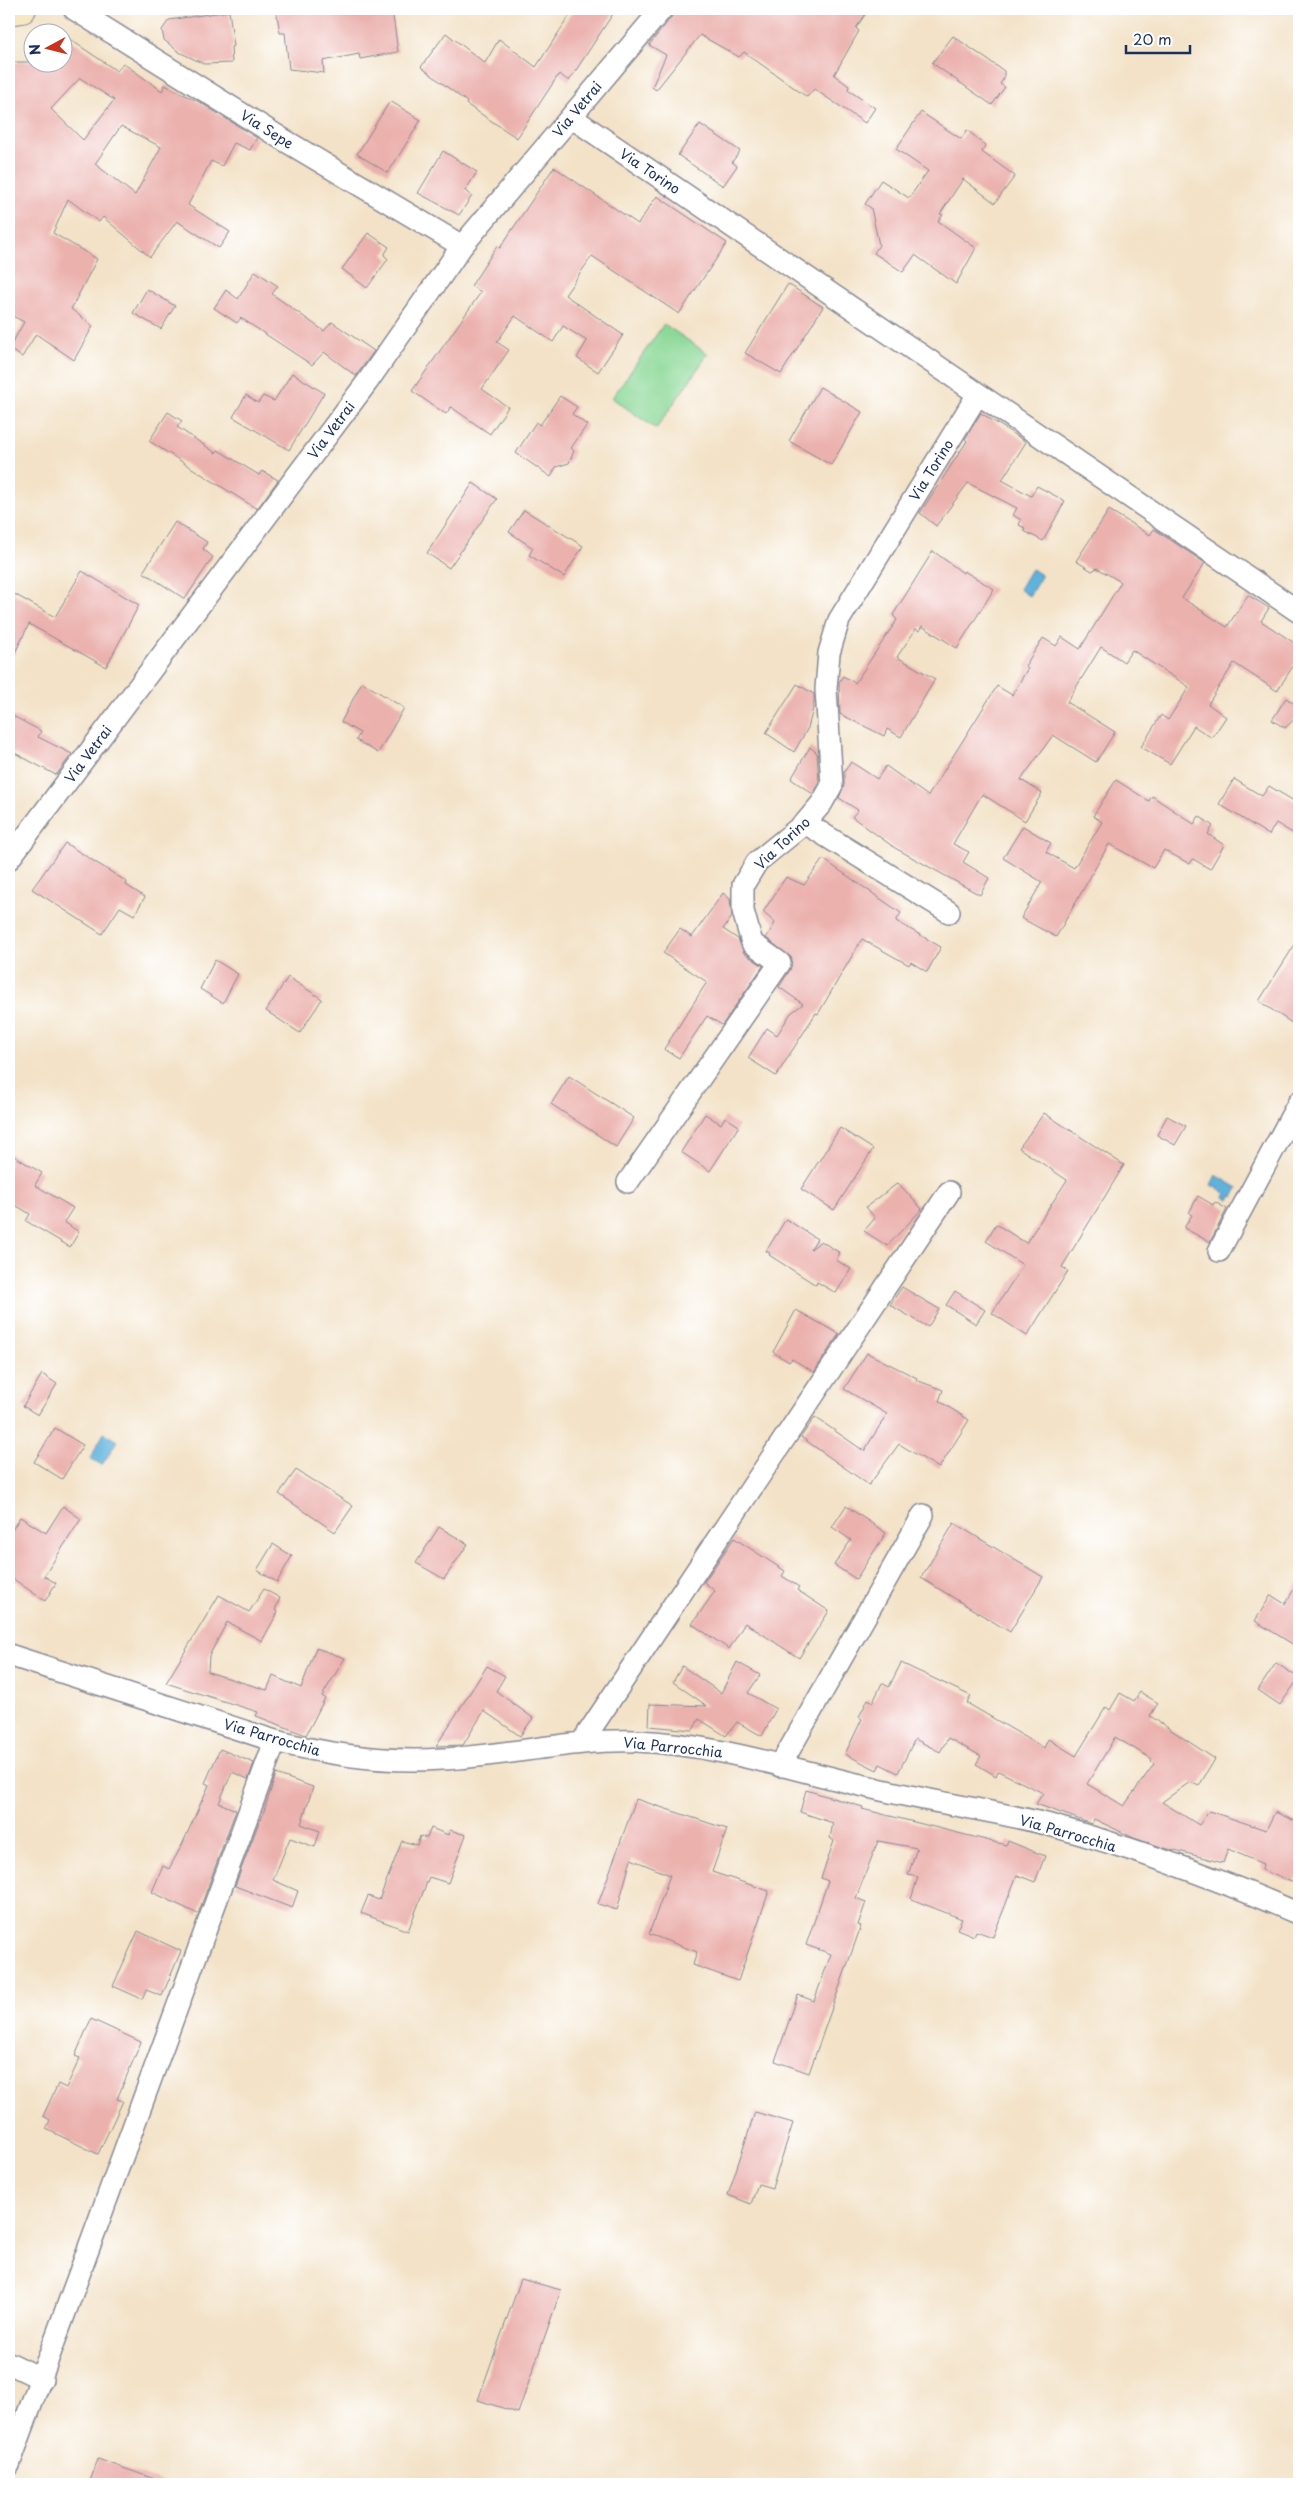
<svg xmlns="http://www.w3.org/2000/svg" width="1308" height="2493" viewBox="0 0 1308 2493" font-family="'Playpen Sans',sans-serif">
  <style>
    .green { fill: #8bd897; stroke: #53847a }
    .water { fill: #5fb2db; stroke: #3d709c }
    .building { fill: #ebb1ad; fill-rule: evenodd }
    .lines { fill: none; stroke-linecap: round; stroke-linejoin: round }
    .minor-casing { stroke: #878892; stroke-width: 24 }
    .secondary-casing { stroke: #878892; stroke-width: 30 }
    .minor { stroke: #fff; stroke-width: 21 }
    .secondary { stroke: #f7e8c3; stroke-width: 28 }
    .labels { text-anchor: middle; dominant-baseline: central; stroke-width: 4.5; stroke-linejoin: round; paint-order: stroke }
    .street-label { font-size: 14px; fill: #1b2f5e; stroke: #fff }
  </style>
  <rect width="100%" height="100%" fill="#fff"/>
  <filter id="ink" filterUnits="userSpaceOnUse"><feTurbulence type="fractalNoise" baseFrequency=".02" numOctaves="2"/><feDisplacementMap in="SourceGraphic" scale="10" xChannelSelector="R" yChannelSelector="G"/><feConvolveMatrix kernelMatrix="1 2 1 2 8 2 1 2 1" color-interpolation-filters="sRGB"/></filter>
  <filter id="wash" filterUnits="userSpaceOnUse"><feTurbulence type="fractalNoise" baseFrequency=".0096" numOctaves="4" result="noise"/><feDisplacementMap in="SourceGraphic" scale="20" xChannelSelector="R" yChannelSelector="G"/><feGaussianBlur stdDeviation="1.12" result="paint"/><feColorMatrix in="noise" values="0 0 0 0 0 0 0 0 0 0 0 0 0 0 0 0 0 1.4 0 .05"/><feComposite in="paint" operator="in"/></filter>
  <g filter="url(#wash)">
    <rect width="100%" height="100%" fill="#f3e2c7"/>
    <path class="green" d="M664 324 708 354 656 429 612 398Z"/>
    <path class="water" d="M1031 569 1042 575 1029 596 1019 589Z
      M1216 1175 1238 1188 1233 1197 1231 1196 1229 1200 1224 1197 1226 1193 1211 1185Z
      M104 1433 117 1441 102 1465 90 1458Z"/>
    <g id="blocks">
      <path class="building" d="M276 9H392L398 52 360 59 359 54 323 61 324 73 289 69 285 33H280Z
        M574 9H616L569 81 559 74 517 138 466 104 467 102 421 67 446 33 485 63 499 39 536 67Z
        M678 9H869L856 28 859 31 834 75 849 86 848 90 875 108 865 123 814 89 807 97 744 52 739 57 700 35 656 90 652 87 666 55 649 45Z
        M229 11 234 46 231 47 232 63 204 64 179 52 164 40 162 30 169 20Z
        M62 34 117 71 123 63 162 91 165 85 201 103 257 138 250 150 234 143 222 166 211 161 188 205 230 232 219 248 177 221 150 257 103 217 99 222 68 199 53 233 97 259 71 309 93 326 74 360 36 334 22 357 9 349 24 322 9 314V253L15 239 9 236V62H62ZM80 78 114 100 83 140 51 109ZM121 126 161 147 135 195 95 164Z
        M953 36 1004 71V78L1000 84 1005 87 992 105 932 63Z
        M390 101 421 120 388 173 357 154Z
        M921 112 961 139 967 130 985 145 982 152 1015 176 995 203 963 179 940 214 943 215 938 221 976 248 956 284 915 255 903 272 874 253 879 245 871 208 865 204 881 180 909 198 928 171 896 149Z
        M700 124 740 151 732 162 737 166 723 186 678 155Z
        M443 151 477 172 465 191 472 196 459 215 418 193Z
        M554 167 638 224 657 196 727 243 679 314 592 256 565 295 623 335 598 372 577 358 587 341 563 326 553 342 515 316 497 342 509 350 482 389 508 407 490 434 451 407 446 414 412 391 481 292 471 286 497 246 500 248Z
        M368 233 389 247 384 255 388 259 367 288 342 269Z
        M255 271 278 286 272 294 324 331 332 322 374 351 356 376 324 352 312 365 241 318 237 323 214 308 226 290 238 299Z
        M788 284 823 307 781 374 745 353Z
        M147 289 175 306 161 329 133 313Z
        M292 373 324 393 289 450 233 417 246 395 258 403 263 396 274 401Z
        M820 387 862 412 831 465 789 441Z
        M560 396 577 407 572 414 587 425 571 448 574 451 569 463 556 467 551 477 516 453 536 422 540 425Z
        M168 412 182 421 177 427 216 453 218 450 259 475 262 471 278 480 257 509 149 441Z
        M981 413 1026 442 1002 480 1031 496 1037 486 1065 501 1043 541 1024 531 1025 528 1019 525 1021 520 1013 515 1017 508 968 483 936 526 920 513 967 441 965 439Z
        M473 483 497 499 449 568 427 553Z
        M524 510 583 546 564 577 529 555 533 548 509 532Z
        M1109 510 1150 535 1154 529 1205 563 1182 598 1227 627 1248 595 1269 608 1261 621 1299 646V657L1277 691 1234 663 1208 704 1226 717 1212 738 1194 726 1170 764 1141 747 1161 715 1168 720 1189 687 1132 650 1124 662 1101 647 1067 702 1115 732 1096 762 1053 735 1021 780 1042 793 1025 821 982 794 953 844 969 852 963 862 989 878 980 895 895 848 852 817 858 810 839 798 844 785V772L851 762 877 779 886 766 928 796 997 686 1012 695 1028 668 1025 666 1043 638 1056 646 1062 637 1080 649 1121 582 1097 568 1092 571 1076 561Z
        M175 522 207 542 203 549 213 557 185 599 143 572Z
        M933 551 963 573 964 571 994 589 957 648 922 626 919 631 916 629 897 657 935 679 901 737 887 729 884 736 840 714 839 682 843 676 855 683 897 620 893 615Z
        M82 571 139 605 106 667 29 624 9 665V591L55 617Z
        M362 682 404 708 378 753 356 740 360 733 341 722Z
        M797 684 814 694V704L808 728 794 752 766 733Z
        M1286 698 1299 707V715L1285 728 1272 720Z
        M9 714 41 731 38 737 72 754 56 775 9 750Z
        M810 747 817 753 819 782 813 794 791 779Z
        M1234 779 1262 796 1269 786 1299 804V837L1276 823 1269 835 1219 804Z
        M1116 780 1149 801 1152 796 1194 824 1199 816 1213 826 1208 834 1224 845 1210 869 1193 859 1190 864 1164 850 1153 868 1109 844 1056 937 1021 918 1042 882 1003 858 1023 826 1051 843 1046 852 1074 868 1102 822 1093 816Z
        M65 843 127 882 126 885 145 897 134 915 120 907 102 934 32 889Z
        M823 859 901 913 896 921 941 947 927 972 911 962 909 965 862 939 818 1014 816 1013 776 1076 748 1058 767 1028 777 1035 791 1013 803 1004 779 987 790 970 792 958 766 938 775 923 763 912 786 877 804 885Z
        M723 893 730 899 732 917 723 929 738 939 744 953 763 966 722 1025 707 1016 679 1058 664 1049 707 982 663 953 680 929 692 937Z
        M1299 938V1028L1259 1001Z
        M215 960 238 974 223 1003 200 989Z
        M288 977 322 999 300 1033 266 1011Z
        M569 1076 634 1118 616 1147 551 1104Z
        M1044 1113 1124 1165 1062 1267 1068 1271 1027 1336 992 1313 1023 1265 986 1241 996 1224 1026 1243 1067 1180 1019 1148Z
        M705 1114 721 1124 725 1117 739 1126 710 1171 681 1152Z
        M1167 1116 1186 1126 1175 1145 1157 1135Z
        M840 1128 873 1149 834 1210 801 1189Z
        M9 1153 42 1173 35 1185 73 1208 64 1222 79 1232 70 1247 26 1221 30 1214 9 1201Z
        M898 1183 922 1209 887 1246 864 1231 875 1218 866 1207Z
        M1198 1196 1213 1205 1215 1202 1227 1209 1210 1242 1184 1228 1192 1215 1189 1213Z
        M786 1219 817 1239 810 1250 821 1241 840 1253 836 1260 851 1269 836 1293 817 1282 816 1285 769 1255 770 1253 766 1251Z
        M902 1287 939 1309 928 1327 890 1305Z
        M955 1291 985 1310 976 1324 946 1305Z
        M796 1310 839 1334 814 1372 792 1359 789 1362 773 1352Z
        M867 1353 917 1378 916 1380 943 1390 939 1401 969 1420 939 1468 899 1444 869 1485 801 1437 815 1417 864 1451 887 1414 844 1389Z
        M42 1374 57 1384 38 1415 23 1406Z
        M55 1428 83 1445 62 1479 34 1462Z
        M296 1470 353 1506 335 1532 279 1494Z
        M63 1506 81 1519 44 1576 56 1583 45 1601 9 1576V1535L20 1517 46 1533Z
        M846 1506 886 1533 856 1579 834 1565 851 1540 832 1527Z
        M954 1523 1043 1577 1010 1632 921 1578Z
        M439 1527 468 1544 444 1579 416 1563Z
        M734 1538 785 1571 782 1576 799 1587 797 1590 829 1611 799 1658 745 1623 729 1649 692 1624 715 1591 704 1582Z
        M273 1544 292 1556 277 1582 257 1570Z
        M1299 1581V1648L1255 1621 1271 1595 1285 1604Z
        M264 1589 280 1598 275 1610 278 1612 262 1641 227 1622 209 1656 208 1672 267 1690 273 1676 301 1688 316 1648 345 1658 322 1696 325 1698 306 1735 256 1716 258 1712 166 1683 219 1595 249 1612Z
        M737 1662 760 1675 748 1693 776 1709 762 1736 737 1722 726 1736 699 1719 693 1730 649 1726 650 1704 707 1706 673 1682 682 1666 721 1693Z
        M901 1663 971 1696 967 1703 1044 1748 1048 1739 1076 1756 1106 1707 1110 1710 1120 1693 1134 1701 1140 1692 1158 1703 1150 1716 1215 1759 1199 1786 1190 1782 1162 1802 1199 1825 1209 1811 1266 1830 1275 1812 1299 1823V1872L1294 1883 1262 1870 1263 1864 1228 1849 1223 1863 1175 1850 1174 1851 1134 1838 1094 1819 1092 1824 1036 1804 1043 1793 998 1771 996 1776 976 1764 981 1756 948 1738 940 1752 915 1739 898 1773 880 1764 877 1770 845 1754 862 1719 859 1717 868 1699 873 1702 882 1683 889 1687ZM1115 1737 1152 1759 1151 1761 1154 1764 1124 1806 1087 1784Z
        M1276 1663 1299 1678 1280 1705 1258 1690Z
        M487 1666 505 1676 496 1691 533 1718 520 1736 484 1711 463 1745 436 1746Z
        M220 1749 254 1763 248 1779 232 1772 219 1803 236 1810 198 1914 152 1892 163 1866 169 1869 182 1845 209 1785 205 1783Z
        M276 1774 313 1787 301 1824 320 1831 315 1847 290 1838 273 1880 298 1891 292 1908 235 1886 260 1819 261 1820Z
        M806 1790 863 1807 862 1809 1006 1845 1008 1841 1045 1856 1035 1882 1017 1875 993 1937 976 1931 974 1936 957 1929 962 1919 911 1899 918 1877 908 1875 917 1848 878 1841 856 1898 866 1902 858 1925 861 1926 809 2073 775 2061 798 1995 814 2001 831 1954 806 1945 828 1881 821 1878 834 1841 830 1838 833 1823 800 1812Z
        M636 1799 727 1829 712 1872 769 1891 738 1981 693 1965 697 1952 649 1934 670 1875 631 1859 617 1910 598 1904Z
        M431 1828 448 1835 450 1830 466 1835 448 1883 429 1877 408 1931 361 1913 368 1896 379 1900 402 1841 417 1845 420 1836 427 1838Z
        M138 1931 181 1951 162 1996 146 1990 142 1999 113 1986Z
        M91 2019 141 2042 117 2099 123 2101 98 2154 46 2129 50 2120 43 2116 58 2084 66 2088 80 2058 75 2056Z
        M755 2112 793 2123 772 2188 758 2184 751 2204 728 2195Z
        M521 2279 561 2290 518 2413 478 2400Z
        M98 2459 163 2482 162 2484H89Z"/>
    </g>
  </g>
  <g filter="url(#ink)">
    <use href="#blocks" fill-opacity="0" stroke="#878892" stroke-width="1"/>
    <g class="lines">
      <g class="minor-casing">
        <path id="minor" d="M74 9 279 137 462 246
          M571 117 1299 612
          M805 823 949 912
          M9 859 368 381 462 246 662 9
          M628 1182 780 963 752 943 743 911V885L757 862 805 823 822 803 832 785 826 689 829 653 839 620 978 394
          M1219 1251 1299 1102
          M9 1655 275 1741C330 1755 386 1763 442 1759 508 1756 571 1739 637 1741 714 1744 790 1769 865 1786 924 1801 986 1809 1046 1824 1131 1847 1219 1879 1299 1914
          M582 1742 949 1192
          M780 1766 923 1515
          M9 2363 42 2379
          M9 2465 275 1741"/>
      </g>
      <g class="secondary-casing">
        <path id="secondary" d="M9 11 22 9"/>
      </g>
      <use href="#minor" class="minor"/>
      <use href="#secondary" class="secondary"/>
    </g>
  </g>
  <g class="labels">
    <g class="street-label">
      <text transform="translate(577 109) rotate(-50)">Via Vetrai</text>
      <text transform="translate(267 129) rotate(32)">Via Sepe</text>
      <text transform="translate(650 171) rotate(34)">Via Torino</text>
      <text transform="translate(331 430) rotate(-53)">Via Vetrai</text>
      <text transform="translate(931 470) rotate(-58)">Via Torino</text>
      <text transform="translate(88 754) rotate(-53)">Via Vetrai</text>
      <text transform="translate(782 843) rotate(-43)">Via Torino</text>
      <text transform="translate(272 1737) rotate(16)">Via Parrocchia</text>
      <text transform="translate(673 1747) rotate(6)">Via Parrocchia</text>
      <text transform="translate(1068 1833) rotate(16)">Via Parrocchia</text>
    </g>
  </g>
  <rect width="1308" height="2493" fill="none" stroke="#fff" stroke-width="30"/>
  <g transform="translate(48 48) rotate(263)"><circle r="24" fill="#ffffff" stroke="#a4acbf"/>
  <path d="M0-4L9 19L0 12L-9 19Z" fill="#c8321e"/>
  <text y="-8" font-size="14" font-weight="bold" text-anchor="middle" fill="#1b2f5e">N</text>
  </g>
  <path d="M1126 45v8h64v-8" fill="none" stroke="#1b2f5e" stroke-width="2.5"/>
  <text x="1133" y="45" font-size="15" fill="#1b2f5e" stroke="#ffffff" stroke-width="4" paint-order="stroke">20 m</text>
</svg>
